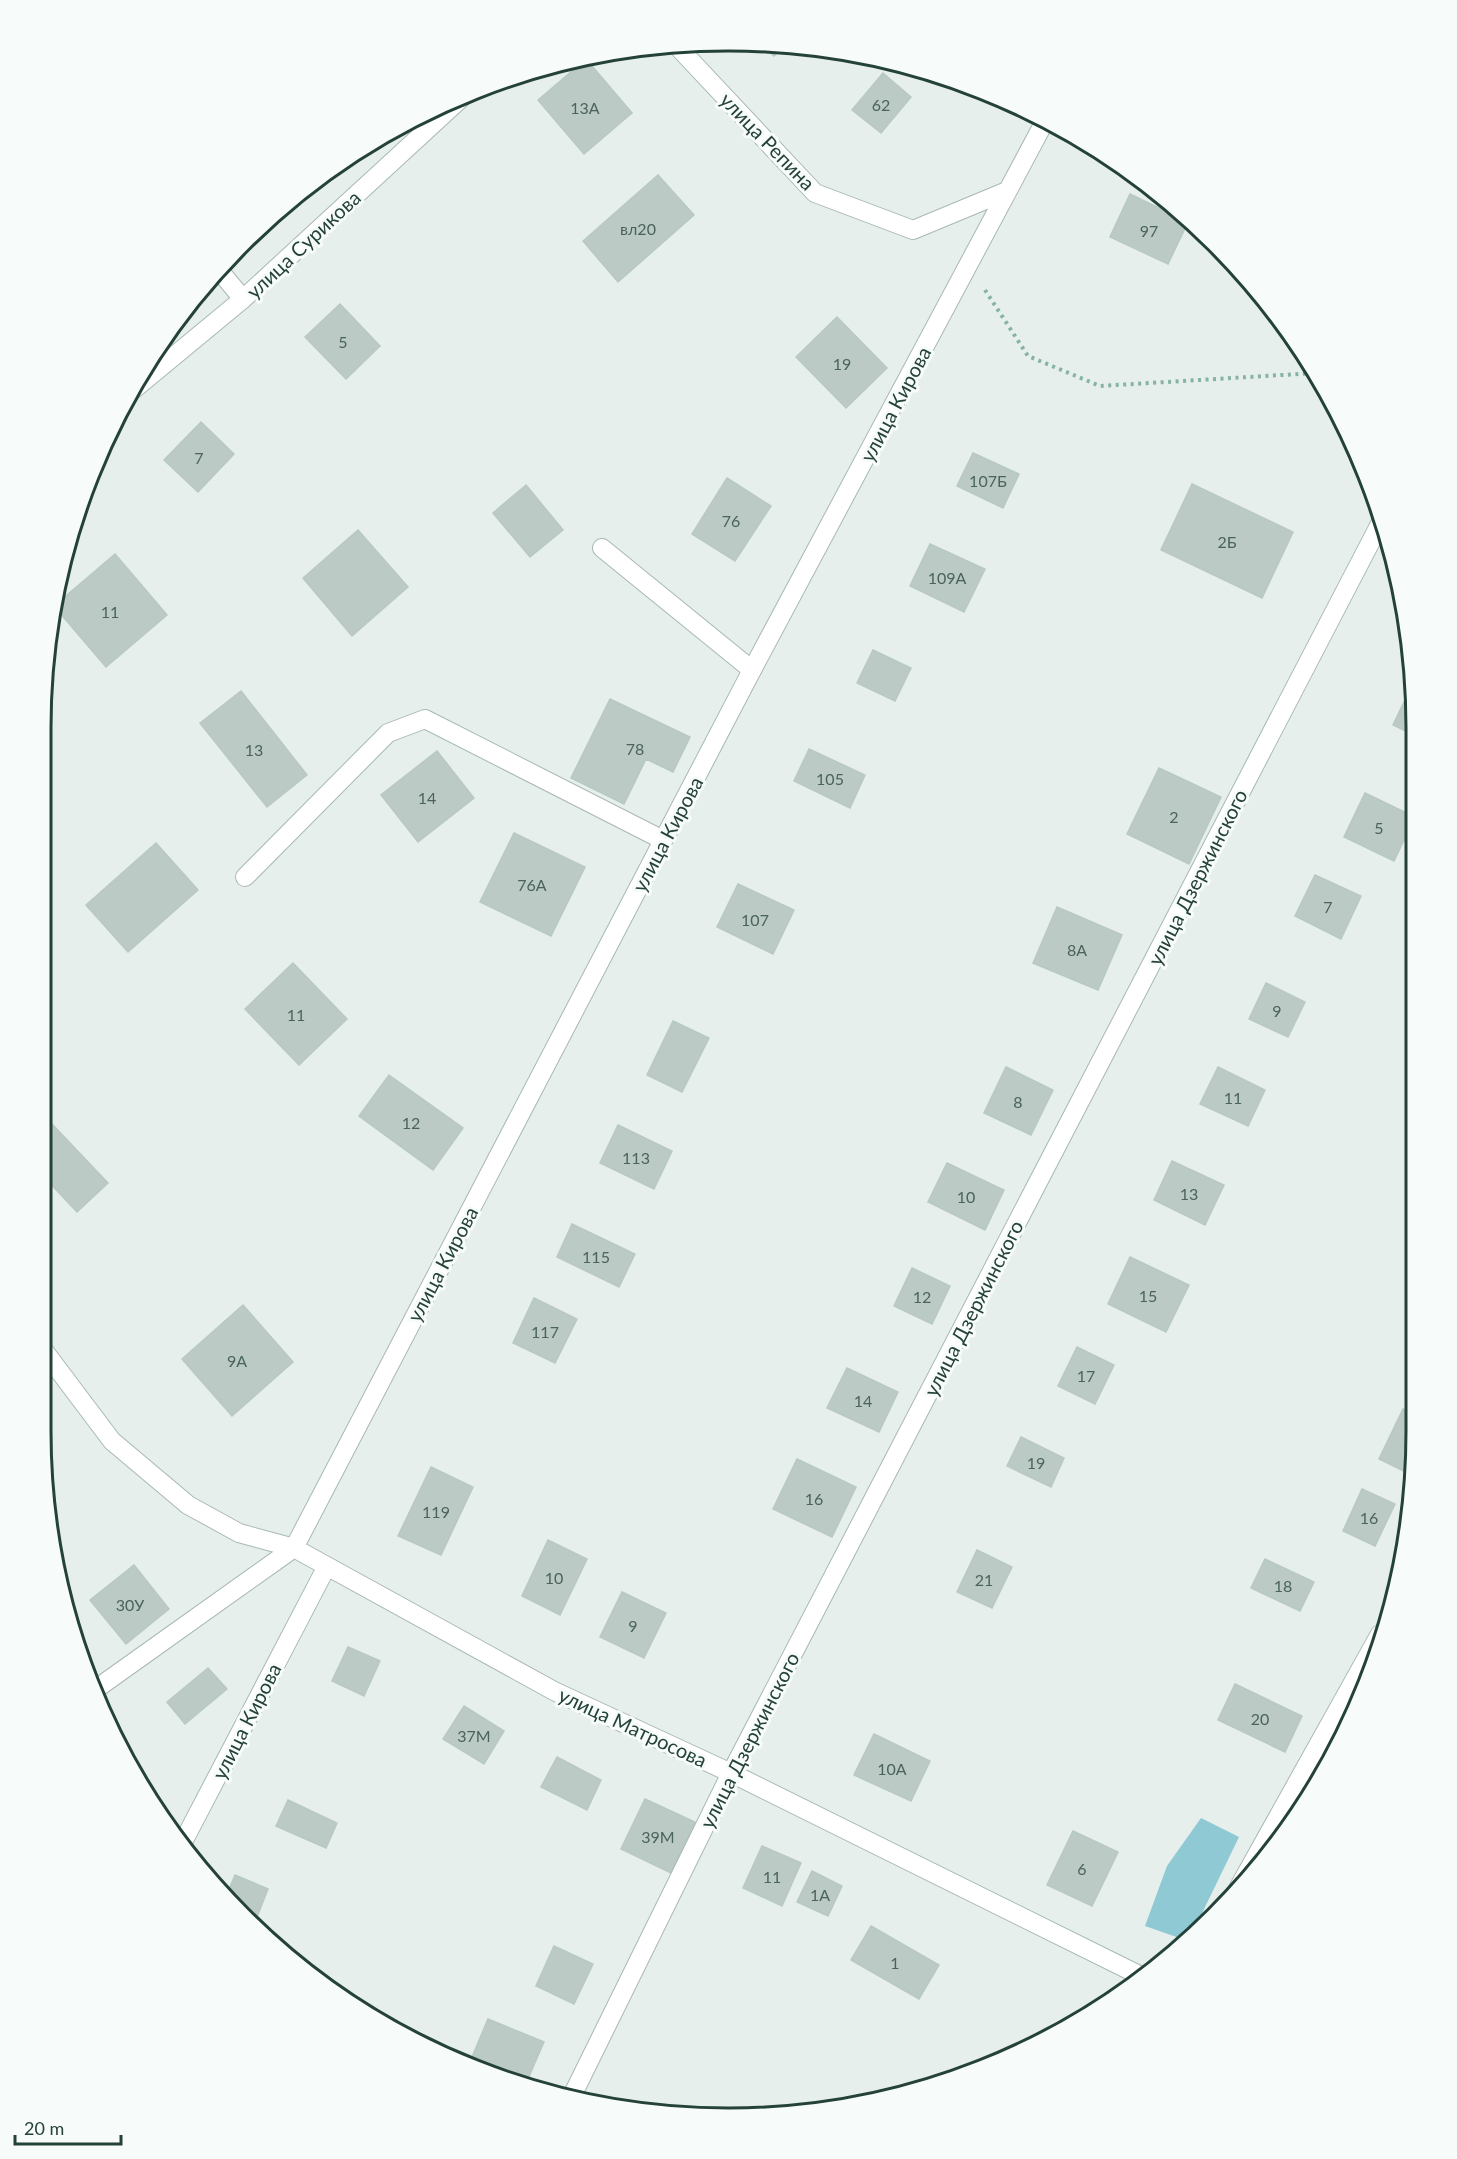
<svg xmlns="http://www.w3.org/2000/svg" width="1457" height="2159" viewBox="0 0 1457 2159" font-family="Lato,sans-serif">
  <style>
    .water { fill: #8ec9d4 }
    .building { fill: #bbcac4; stroke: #b8c9c2; stroke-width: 1.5 }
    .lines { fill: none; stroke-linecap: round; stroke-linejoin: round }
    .lane-casing { stroke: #a8b8b2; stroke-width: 20 }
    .street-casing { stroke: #a8b8b2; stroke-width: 20 }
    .path { stroke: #86b3a5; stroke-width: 4; stroke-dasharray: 3 4.5; stroke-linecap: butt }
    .lane { stroke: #fff; stroke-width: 18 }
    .street { stroke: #fff; stroke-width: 18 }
    .labels { text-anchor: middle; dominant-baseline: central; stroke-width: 6; stroke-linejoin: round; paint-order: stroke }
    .number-label { font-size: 16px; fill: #4a645c }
    .street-label { font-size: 20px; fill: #24423a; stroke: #f7fbf9 }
    .rim { fill: none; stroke: #24423a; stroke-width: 3 }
  </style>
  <rect width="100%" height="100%" fill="#e6efeb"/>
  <path class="water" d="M1201 1818 1239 1837 1191 1936 1185 1940 1145 1926 1167 1866Z"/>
  <path class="building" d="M761 44 784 46 774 56Z
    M586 59 632 113 584 154 538 100Z
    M883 73 911 97 881 133 852 110Z
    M658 175 694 215 618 282 583 241Z
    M1130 194 1188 222 1168 264 1110 237Z
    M340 304 380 346 346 379 305 337Z
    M837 317 887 368 846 408 796 357Z
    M201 422 234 454 198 492 164 460Z
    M973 453 1019 474 1003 508 957 486Z
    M727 478 771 506 735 561 692 534Z
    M1192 484 1293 532 1262 598 1161 550Z
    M526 485 563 530 530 557 493 513Z
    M358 530 408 587 352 636 303 578Z
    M930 544 985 569 964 612 910 586Z
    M115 554 167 615 106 667 54 606Z
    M873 650 911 668 895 701 857 683Z
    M1412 685 1416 728V736L1393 725Z
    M241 691 307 775 267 807 200 723Z
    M610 699 690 737 673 772 646 759 624 804 571 778Z
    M809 749 865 775 850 808 794 781Z
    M437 751 474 798 418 842 381 795Z
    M1159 768 1221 797 1189 864 1127 834Z
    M1365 793 1415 817 1394 861 1344 837Z
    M514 833 585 867 551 936 480 902Z
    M156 843 198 890 128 952 86 905Z
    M1315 875 1361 896 1341 939 1295 916Z
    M738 884 794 910 773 954 717 927Z
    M1057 907 1122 935 1098 990 1033 963Z
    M293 963 347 1019 299 1065 245 1009Z
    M1266 983 1305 1002 1288 1037 1249 1019Z
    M673 1021 709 1038 682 1092 647 1075Z
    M1006 1067 1053 1090 1031 1135 984 1113Z
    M1218 1067 1265 1090 1248 1126 1200 1104Z
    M389 1075 463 1128 433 1170 359 1116Z
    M52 1124 108 1183 77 1212 44 1177V1132Z
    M618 1125 672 1151 654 1189 600 1163Z
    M1172 1161 1224 1185 1205 1225 1154 1200Z
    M947 1163 1004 1190 985 1230 928 1202Z
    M572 1224 635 1254 619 1287 557 1257Z
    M1130 1257 1189 1285 1166 1332 1108 1304Z
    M912 1268 950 1286 932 1324 894 1306Z
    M534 1298 577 1319 555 1363 513 1343Z
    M243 1305 293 1362 232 1416 182 1359Z
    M1077 1347 1114 1365 1095 1404 1058 1386Z
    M847 1368 898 1392 879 1432 827 1408Z
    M1403 1409 1416 1415 1412 1475 1379 1459Z
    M1021 1437 1064 1458 1051 1487 1007 1466Z
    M797 1459 856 1487 832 1537 773 1509Z
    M431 1467 473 1487 441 1555 398 1536Z
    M1362 1489 1395 1504 1375 1546 1343 1531Z
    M548 1540 587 1559 560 1615 522 1596Z
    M977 1550 1012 1567 992 1608 957 1592Z
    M1265 1559 1314 1582 1300 1611 1251 1588Z
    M134 1565 169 1609 126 1644 90 1600Z
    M622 1592 666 1613 644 1658 600 1637Z
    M348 1647 380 1661 364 1696 332 1681Z
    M208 1668 227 1689 185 1724 167 1702Z
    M1235 1684 1302 1716 1285 1752 1218 1720Z
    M464 1706 504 1731 484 1764 443 1739Z
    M874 1734 930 1761 911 1801 854 1775Z
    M557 1757 601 1780 587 1810 541 1787Z
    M645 1799 695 1822 671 1873 621 1849Z
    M288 1800 337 1823 326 1848 276 1826Z
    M1073 1831 1118 1852 1092 1906 1047 1885Z
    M762 1846 801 1863 782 1906 743 1888Z
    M812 1871 842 1886 828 1916 797 1902Z
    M235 1875 268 1889 257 1917 233 1907 226 1897Z
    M871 1926 939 1965 919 1999 851 1960Z
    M554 1946 593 1964 574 2004 536 1986Z
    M488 2019 544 2042 527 2081 472 2057Z"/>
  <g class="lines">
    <g class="lane-casing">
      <path id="lane" d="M218 269 243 299
        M602 548 752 670
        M245 877 388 733 425 719 663 840"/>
    </g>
    <g class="street-casing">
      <path id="street" d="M677 46 815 193 913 230 1007 191
        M133 390 243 299 468 92
        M45 1352 112 1441 188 1505 239 1533 294 1548 554 1691 731 1773 1139 1975
        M96 1689 294 1548 752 670 1045 121
        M182 1844 327 1566
        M1235 1894 1380 1634
        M571 2098 731 1773 1381 522"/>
    </g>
    <path class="path" d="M985 290 1028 356 1100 386 1315 373"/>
    <use href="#lane" class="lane"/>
    <use href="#street" class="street"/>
  </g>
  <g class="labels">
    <g class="number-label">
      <text x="881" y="104">62</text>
      <text x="585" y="107">13А</text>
      <text x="638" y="228">вл20</text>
      <text x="1149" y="230">97</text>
      <text x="343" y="341">5</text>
      <text x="842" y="363">19</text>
      <text x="199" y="457">7</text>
      <text x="988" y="480">107Б</text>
      <text x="731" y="520">76</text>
      <text x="1227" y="541">2Б</text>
      <text x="947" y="577">109А</text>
      <text x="110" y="611">11</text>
      <text x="635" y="748">78</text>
      <text x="254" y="749">13</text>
      <text x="830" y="778">105</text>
      <text x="427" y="797">14</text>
      <text x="1174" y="816">2</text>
      <text x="1379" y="827">5</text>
      <text x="532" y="884">76А</text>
      <text x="1328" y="906">7</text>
      <text x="755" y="919">107</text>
      <text x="1077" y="949">8А</text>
      <text x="1277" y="1010">9</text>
      <text x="296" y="1014">11</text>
      <text x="1233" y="1097">11</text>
      <text x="1018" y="1101">8</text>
      <text x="411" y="1122">12</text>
      <text x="636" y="1157">113</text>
      <text x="1189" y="1193">13</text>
      <text x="966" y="1196">10</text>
      <text x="596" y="1256">115</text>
      <text x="1148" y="1295">15</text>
      <text x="922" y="1296">12</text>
      <text x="545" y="1331">117</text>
      <text x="237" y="1360">9А</text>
      <text x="1086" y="1375">17</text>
      <text x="863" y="1400">14</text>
      <text x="1036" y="1462">19</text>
      <text x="814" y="1498">16</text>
      <text x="436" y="1511">119</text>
      <text x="1369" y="1517">16</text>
      <text x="554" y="1577">10</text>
      <text x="984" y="1579">21</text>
      <text x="1283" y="1585">18</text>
      <text x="130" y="1604">30У</text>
      <text x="633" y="1625">9</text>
      <text x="1260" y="1718">20</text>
      <text x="474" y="1735">37М</text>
      <text x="892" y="1768">10А</text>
      <text x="658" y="1836">39М</text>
      <text x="1082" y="1868">6</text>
      <text x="772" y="1876">11</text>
      <text x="820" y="1894">1А</text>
      <text x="895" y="1962">1</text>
    </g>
    <g class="street-label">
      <text transform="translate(768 141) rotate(46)">улица Репина</text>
      <text transform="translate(303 244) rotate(-43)">улица Сурикова</text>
      <text transform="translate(895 404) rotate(-62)">улица Кирова</text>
      <text transform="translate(667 834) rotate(-62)">улица Кирова</text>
      <text transform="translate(1197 877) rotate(-63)">улица Дзержинского</text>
      <text transform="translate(442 1264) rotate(-62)">улица Кирова</text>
      <text transform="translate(973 1308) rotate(-63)">улица Дзержинского</text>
      <text transform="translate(246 1721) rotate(-63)">улица Кирова</text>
      <text transform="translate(633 1727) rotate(25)">улица Матросова</text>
      <text transform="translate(749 1740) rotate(-63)">улица Дзержинского</text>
    </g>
  </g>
  <path d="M0 0H1457V2159H0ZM728 51H729A677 677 0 0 1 1406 728V1431A677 677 0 0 1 729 2108H728A677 677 0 0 1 51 1431V728A677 677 0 0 1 728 51Z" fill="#f7fbf9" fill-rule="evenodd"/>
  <path class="rim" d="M728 51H729A677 677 0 0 1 1406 728V1431A677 677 0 0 1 729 2108H728A677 677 0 0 1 51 1431V728A677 677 0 0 1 728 51Z"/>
  <path d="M15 2135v9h106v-9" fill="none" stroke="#24423a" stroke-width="3"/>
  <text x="24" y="2135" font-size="18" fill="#24423a" stroke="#f7fbf9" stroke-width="4.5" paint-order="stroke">20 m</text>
</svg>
